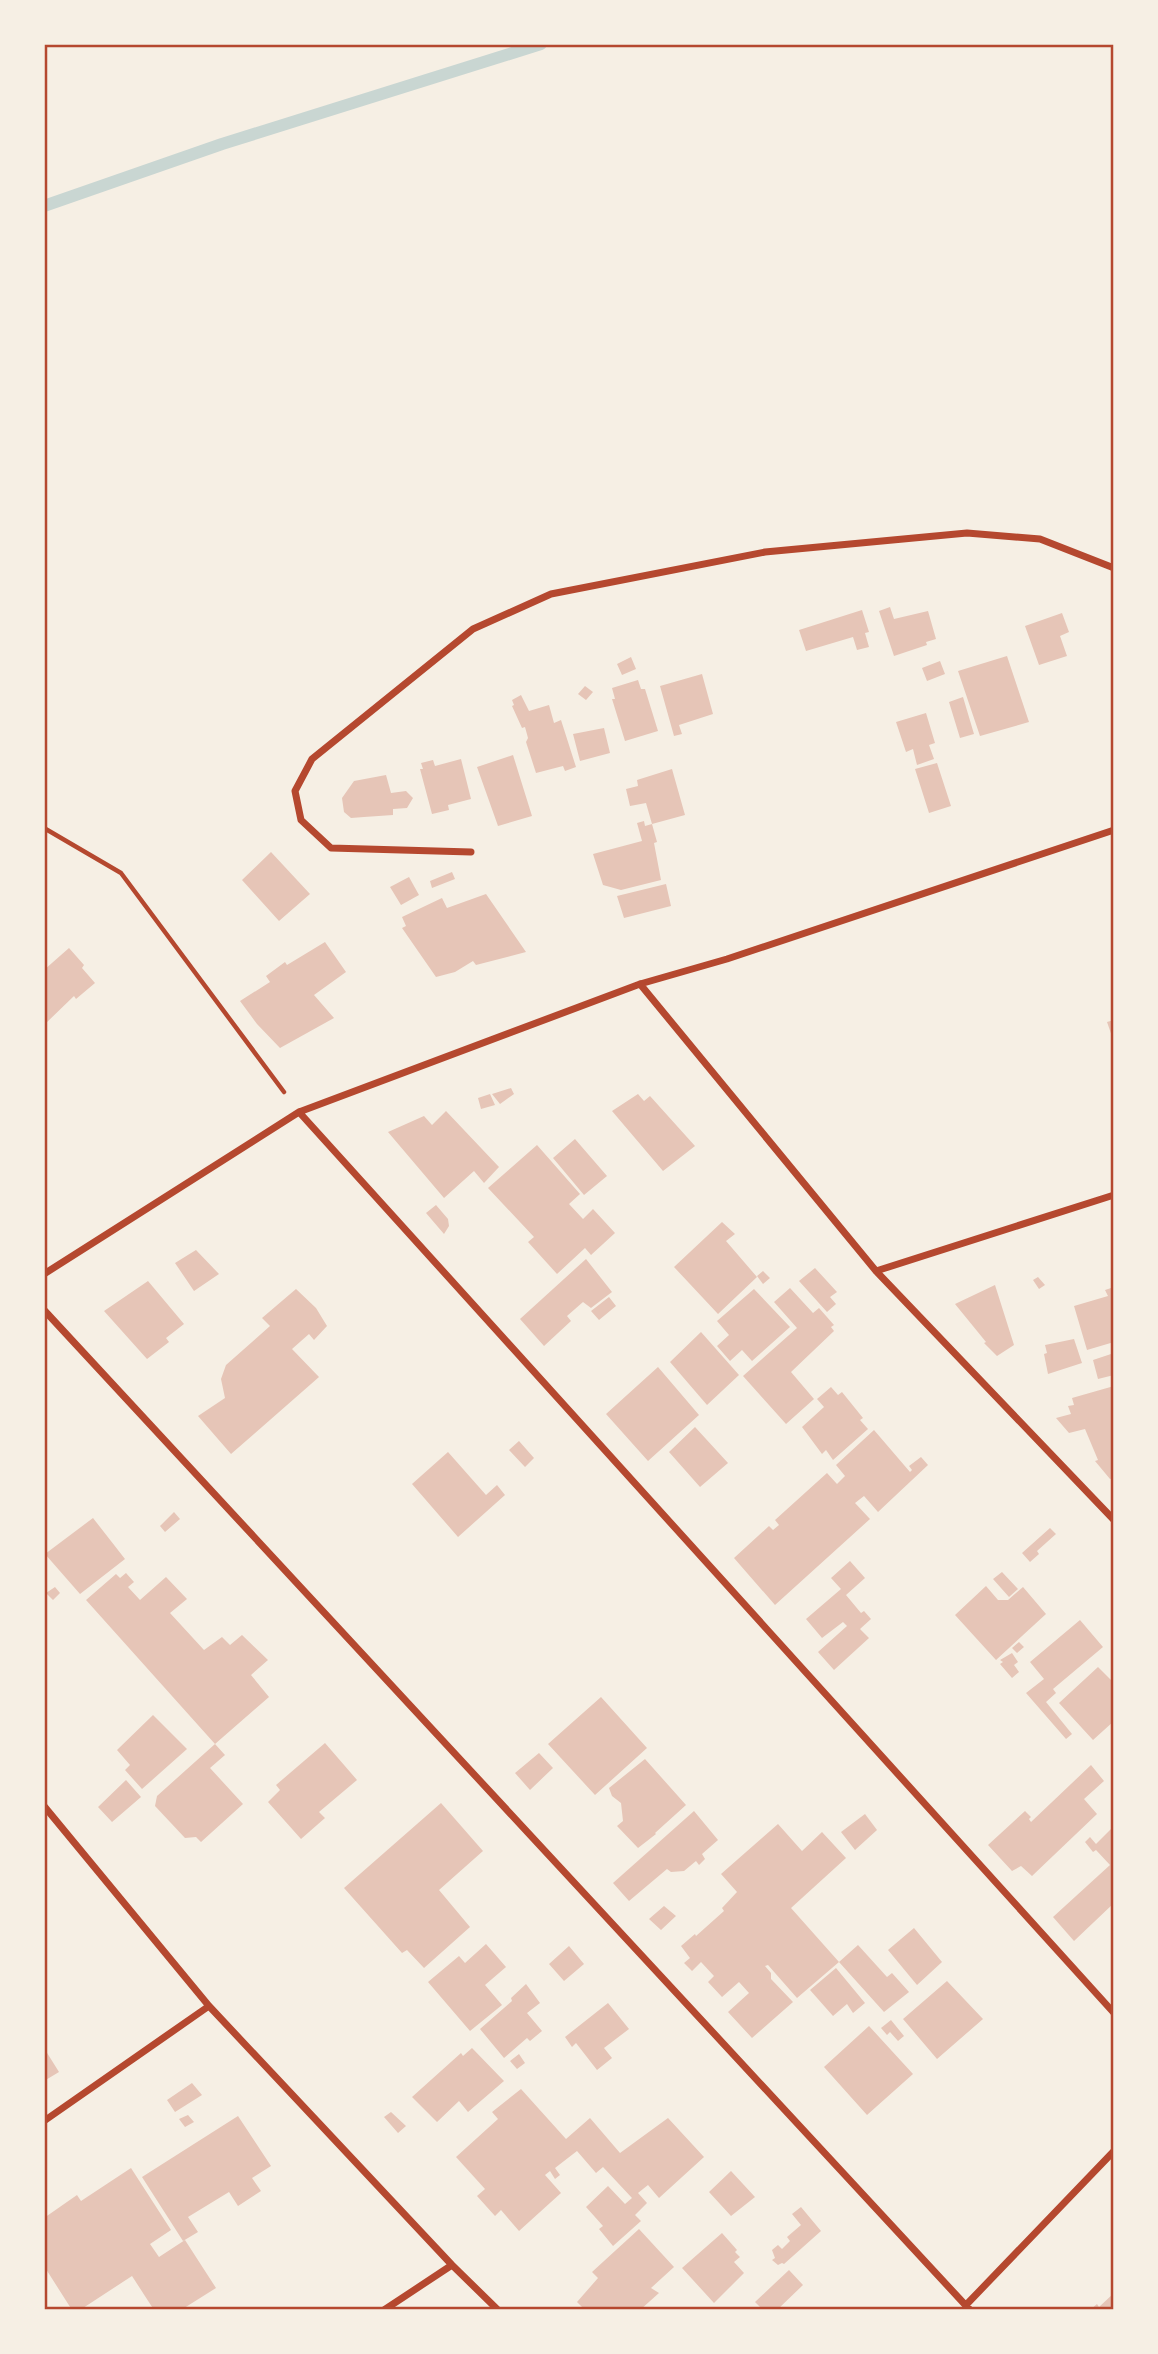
<svg xmlns="http://www.w3.org/2000/svg" width="1158" height="2354" viewBox="0 0 1158 2354" font-family="Rubik,sans-serif">
  <style>
    .lines { fill: none; stroke-linecap: round; stroke-linejoin: round }
    .stream { stroke: #c9d6d2; stroke-width: 12 }
    .building { fill: #e6c5b7 }
    .path { stroke: #b5482f; stroke-width: 4.5 }
    .minor { stroke: #b5482f; stroke-width: 7 }
    .neatline { fill: none; stroke: #b5482f; stroke-width: 2.5 }
  </style>
  <rect width="100%" height="100%" fill="#f6efe4"/>
  <g class="lines">
    <path class="stream" d="M44 206 222 144 541 44"/>
  </g>
  <path class="building" d="M890 607 894 619 928 611 936 639 926 642 927 645 894 656 879 611Z
    M862 610 869 632 865 633 869 647 857 650 853 637 806 651 799 630Z
    M1062 613 1069 632 1060 636 1067 656 1039 665 1025 626Z
    M1007 656 1029 722 980 736 958 671Z
    M631 657 636 669 622 675 617 664Z
    M940 661 945 674 927 681 922 668Z
    M702 674 713 714 679 725 682 734 674 736 660 686Z
    M638 680 641 689H645L658 731 625 741 612 699H615L612 688Z
    M585 686 593 692 586 700 578 694Z
    M521 695 529 711 549 705 554 723 561 720 576 767 565 771 563 766 536 773 526 742 528 738 525 727 522 728 512 706 514 705 512 700Z
    M963 697 974 734 960 738 949 702Z
    M926 713 935 743 929 745 934 759 917 765 913 749 906 752 896 722Z
    M604 728 610 753 580 761 573 734Z
    M513 755 532 816 498 826 477 767Z
    M461 759 471 799 448 805 449 810 432 814 420 769H423L421 763 433 760 435 766Z
    M937 763 951 806 929 813 915 769Z
    M672 769 685 815 652 824 657 842 654 843 661 880 621 890 603 885 593 854 642 841 637 823 644 821 645 826 652 824 646 803 630 806 626 789 638 786 637 780Z
    M386 775 391 793 406 791 413 798 407 808 393 809V815L364 817 351 818 344 812 342 798 354 781Z
    M271 852 310 894 279 921 242 880Z
    M452 872 455 879 432 888 430 881Z
    M409 877 419 895 401 905 390 887Z
    M666 884 671 906 624 918 617 896Z
    M486 894 526 952 476 965 473 961 455 972 436 977 402 928 406 926 402 917 442 898 447 908Z
    M325 942 346 972 314 995 334 1018 280 1048 257 1024 240 1001 270 982 266 976 285 962 287 965Z
    M69 948 84 965 82 968 95 983 76 999 74 996 44 1025V970Z
    M1114 1020V1042L1107 1022Z
    M511 1088 514 1094 500 1104 492 1094Z
    M490 1094 495 1105 481 1109 478 1098Z
    M638 1094 644 1101 650 1096 695 1146 663 1171 612 1111Z
    M446 1111 499 1167 484 1183 474 1171 444 1198 388 1132 424 1116 432 1125Z
    M575 1139 607 1176 584 1195 553 1158Z
    M537 1145 580 1194 569 1204 583 1219 593 1209 615 1233 591 1255 585 1248 557 1274 528 1242 534 1237 488 1188Z
    M436 1205 448 1219 449 1226 444 1234 426 1213Z
    M722 1222 735 1234 726 1241 757 1277 718 1314 674 1267Z
    M196 1250 219 1274 194 1291 175 1263Z
    M586 1259 612 1292 591 1308 583 1302 567 1316 571 1321 544 1346 520 1319Z
    M815 1268 837 1292 830 1297 836 1304 827 1312 799 1281Z
    M763 1271 770 1278 763 1284 757 1276Z
    M1038 1277 1045 1285 1039 1289 1033 1280Z
    M148 1281 184 1324 166 1338 169 1342 147 1359 104 1311Z
    M995 1285 1014 1345 997 1356 984 1343 986 1342 955 1304Z
    M1114 1287V1342L1087 1350 1074 1306 1108 1296 1105 1290Z
    M790 1288 813 1313 819 1308 834 1325 831 1327 834 1331 791 1372 814 1399 786 1424 743 1376 797 1328 774 1302Z
    M296 1289 316 1308 327 1326 314 1340 309 1334 292 1349 319 1377 231 1454 198 1416 225 1398 221 1379 226 1365 270 1326 262 1318Z
    M754 1289 790 1327 752 1361 742 1350 730 1361 717 1346 729 1335 717 1321Z
    M609 1297 616 1306 599 1320 591 1311Z
    M701 1332 739 1375 707 1405 670 1362Z
    M1074 1339 1082 1363 1048 1374 1044 1354 1047 1353 1045 1345Z
    M1114 1353V1375L1098 1379 1093 1360Z
    M658 1367 699 1415 648 1461 606 1414Z
    M1114 1386V1478L1110 1479 1095 1461 1098 1460 1085 1429 1069 1433 1056 1418 1071 1414 1068 1406 1074 1405 1072 1398Z
    M831 1387 838 1395 842 1392 863 1418 860 1420 868 1429 833 1460 826 1450 822 1454 802 1427 824 1407 817 1399Z
    M695 1427 728 1463 700 1487 669 1452Z
    M874 1430 910 1472 912 1470 909 1466 921 1457 928 1465 878 1512 864 1496 855 1503 870 1519 775 1605 734 1558 769 1526 773 1530 779 1525 775 1520 827 1473 837 1484 845 1476 836 1465Z
    M519 1441 534 1458 525 1467 509 1450Z
    M448 1452 486 1495 497 1485 505 1495 458 1537 412 1484Z
    M174 1512 180 1519 165 1532 160 1526Z
    M93 1518 125 1559 80 1594 45 1554Z
    M1050 1528 1056 1534 1037 1551 1039 1554 1030 1562 1022 1553Z
    M850 1561 865 1578 846 1595 861 1613 864 1611 871 1619 860 1629 869 1638 834 1670 818 1652 847 1626 843 1622 822 1638 806 1619 841 1589 831 1578Z
    M1002 1572 1018 1589 1009 1597 993 1579Z
    M126 1573 134 1582 128 1587 140 1600 166 1577 187 1599 170 1613 204 1650 222 1637 230 1645 242 1635 268 1660 251 1675 269 1697 215 1744 225 1755 210 1768 243 1804 201 1842 196 1837 185 1838 155 1806 157 1796 215 1744 86 1600 116 1574 120 1578Z
    M986 1586 998 1600H1008L1023 1587 1046 1614 996 1660 955 1615Z
    M55 1587 60 1593 53 1600 46 1593Z
    M1080 1620 1103 1647 1053 1689 1056 1693 1046 1702 1072 1734 1066 1739 1026 1693 1044 1679 1030 1662Z
    M1019 1642 1024 1647 1017 1653 1012 1648Z
    M1012 1653 1018 1662 1014 1665 1019 1672 1012 1678 1000 1664 1003 1662 1000 1660Z
    M1098 1667 1114 1683V1721L1093 1740 1059 1703Z
    M601 1697 647 1748 595 1795 548 1744Z
    M153 1715 187 1749 142 1789 125 1770 130 1765 117 1750Z
    M325 1743 357 1780 319 1812 325 1818 301 1839 268 1802 280 1790 276 1785Z
    M539 1753 553 1768 530 1790 515 1773Z
    M645 1759 686 1805 655 1833 656 1834 638 1848 617 1826 623 1821 621 1803 612 1796 609 1788Z
    M1091 1765 1104 1781 1084 1799 1097 1814 1032 1876 1021 1866 1012 1871 988 1845 1025 1811 1031 1817 1029 1819 1031 1822Z
    M126 1780 141 1797 112 1822 98 1807Z
    M441 1803 483 1851 439 1890 470 1927 424 1968 407 1950 402 1953 344 1888Z
    M694 1811 718 1840 702 1854 705 1859 699 1865 696 1861 684 1871 671 1872 667 1869 629 1901 613 1883Z
    M865 1814 877 1830 855 1850 841 1832Z
    M778 1824 802 1851 822 1832 846 1858 791 1908 839 1962 858 1945 887 1977 892 1973 909 1992 884 2012 839 1962 797 1998 768 1965 765 1966 771 1973V1979L793 2002 752 2038 728 2012 749 1993 739 1982 722 1997 708 1982 714 1976 701 1962 692 1971 684 1963 690 1958 681 1946 695 1934 696 1936 724 1911 722 1908 737 1892 721 1874Z
    M1114 1826V1903L1074 1941 1053 1917 1110 1865 1096 1850 1093 1852 1085 1842 1090 1837 1096 1844Z
    M664 1906 676 1916 661 1930 649 1919Z
    M914 1928 942 1962 917 1985 888 1950Z
    M486 1944 506 1967 485 1985 502 2005 470 2031 428 1982 459 1956 465 1963Z
    M569 1946 584 1964 564 1981 549 1964Z
    M836 1968 865 2003 853 2013 847 2004 833 2016 810 1990Z
    M947 1981 983 2019 937 2059 903 2019Z
    M526 1984 540 2003 527 2013 542 2031 530 2041 527 2038 504 2058 480 2029 512 2001 511 1998Z
    M608 2003 629 2029 604 2048 612 2058 597 2070 576 2043 572 2047 565 2037Z
    M891 2020 904 2036 898 2041 890 2032 887 2035 881 2028Z
    M869 2026 913 2074 867 2115 824 2067Z
    M44 2048 59 2072 44 2081Z
    M472 2048 504 2081 468 2112 459 2101 437 2122 412 2097 461 2053 463 2056Z
    M519 2054 525 2063 517 2069 510 2061Z
    M192 2083 202 2095 175 2112 167 2100Z
    M521 2089 566 2139 590 2118 620 2153 668 2118 704 2157 659 2198 648 2185 638 2193 647 2203 635 2215 641 2221 613 2246 599 2229 603 2226 586 2207 608 2186 625 2204 632 2198 603 2167 596 2173 577 2151 555 2168 560 2175 555 2179 550 2171 545 2175 561 2193 519 2231 501 2210 495 2216 477 2196 485 2189 456 2157 498 2119 492 2112Z
    M391 2112 406 2126 398 2133 384 2117Z
    M188 2115 194 2122 185 2127 179 2119Z
    M238 2116 271 2166 252 2178 261 2191 238 2206 229 2192 188 2217 198 2232 183 2241 142 2177Z
    M131 2168 171 2230 150 2244 159 2257 185 2240 216 2288 181 2310H154L132 2276 80 2310H72L44 2266V2218L77 2195 81 2201Z
    M731 2171 755 2197 731 2216 709 2192Z
    M801 2207 821 2231 784 2264 782 2263 778 2265 772 2260 775 2258 772 2250 778 2245 782 2249 790 2241 787 2237 801 2225 792 2214Z
    M639 2229 674 2267 651 2288 659 2293 640 2310H585L577 2302 598 2278 592 2272Z
    M722 2233 737 2250 735 2252 740 2257 734 2262 744 2273 714 2303 682 2268Z
    M789 2270 803 2285 777 2310H763L755 2302Z
    M1114 2293V2310H1090L1097 2304 1099 2307Z"/>
  <g class="lines">
    <path class="path" d="M44 828 121 873 284 1092"/>
    <path class="minor" d="M471 852 331 848 301 820 295 791 312 759 473 629 551 594 765 552 967 533 1040 539 1114 568
      M640 984 876 1271 1114 1520
      M299 1112 1114 2013
      M876 1271 1114 1195
      M44 1274 299 1112 640 984 727 959 1114 830
      M44 1310 970 2310
      M44 1806 209 2006 452 2265 498 2310
      M44 2121 209 2006
      M966 2305 1114 2151
      M384 2310 452 2265"/>
  </g>
  <rect width="1158" height="2354" fill="none" stroke="#f6efe4" stroke-width="91"/>
  <rect x="46" y="46" width="1066" height="2262" class="neatline"/>
</svg>
